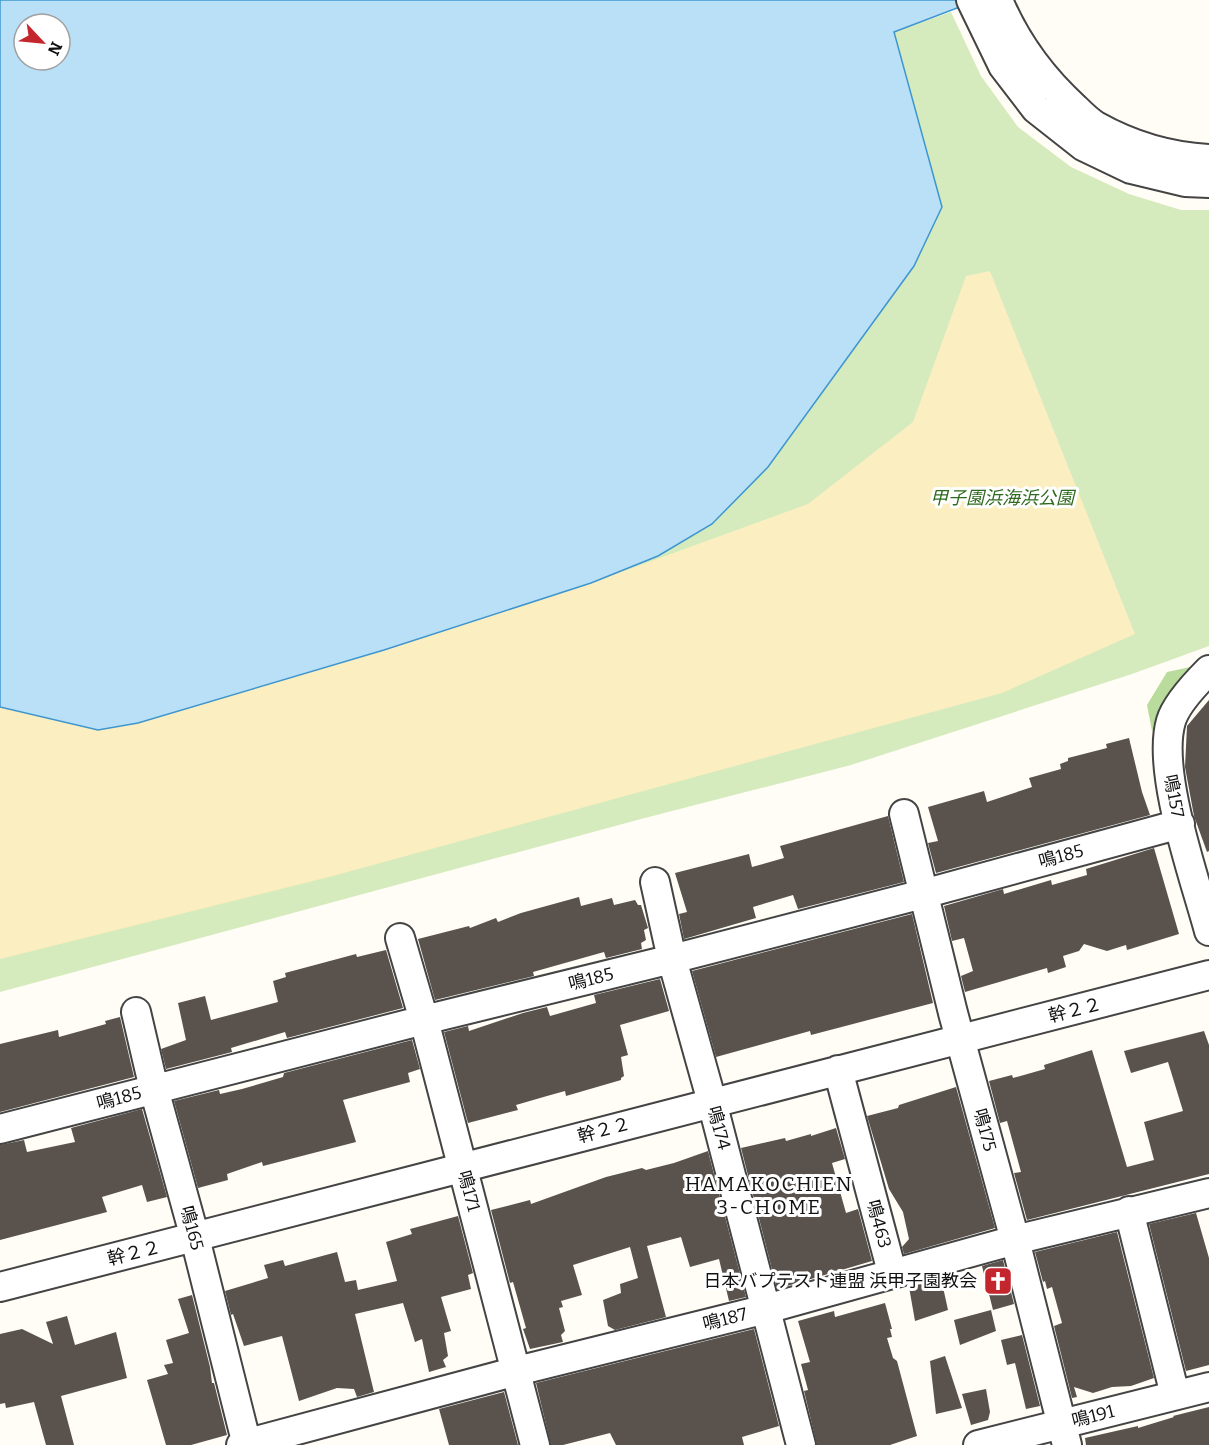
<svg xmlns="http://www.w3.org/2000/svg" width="1209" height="1445" viewBox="0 0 1209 1445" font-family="Bitter,'Noto Sans JP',serif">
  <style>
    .green { fill: #d5ebbd }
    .forest { fill: #b9dc9c }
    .sand { fill: #fbeec1 }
    .water { fill: #b9e0f7; stroke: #3f96cf; stroke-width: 1.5; fill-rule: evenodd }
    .building { fill: #5a524d }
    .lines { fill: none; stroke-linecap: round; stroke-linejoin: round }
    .minor-casing { stroke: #444; stroke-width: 32 }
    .minor { stroke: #fff; stroke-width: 28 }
    .labels { text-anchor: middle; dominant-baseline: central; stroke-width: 6; stroke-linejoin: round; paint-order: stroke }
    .park-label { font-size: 18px; font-style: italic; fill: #2f6b1f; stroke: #fff }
    .street-label { font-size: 18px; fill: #111; stroke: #fff }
    .poi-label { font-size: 18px; fill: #111; stroke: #fff; text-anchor: end }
    .neighbourhood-label { font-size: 20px; letter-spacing: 1.5px; fill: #111; stroke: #fff }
  </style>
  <rect width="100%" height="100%" fill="#fffdf5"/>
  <path class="green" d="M951 12 981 76 1018 127 1071 167 1129 194 1181 210H1209V646L1132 674 851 765 641 819 0 992V707L138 723 346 660 942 207 894 32Z"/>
  <path class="forest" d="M1195 666 1174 692 1152 731 1147 705 1167 672Z"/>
  <path class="sand" d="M990 271 1135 634 1002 693 329 877 0 959V707L138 723 384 650 591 583 808 504 913 422 966 276Z"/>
  <path class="water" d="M0 0H978L894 32 942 207 914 266 768 467 712 524 658 556 591 583 384 650 138 723 98 730 0 707ZM24 24H60V60H24Z"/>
  <path class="building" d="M1209 700V851L1207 852 1194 816 1185 767 1187 726Z
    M1129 738 1142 792 1150 815 936 873 928 843 938 841 928 807 984 791 987 802 1032 787 1029 778 1061 769 1060 764 1068 761V758L1107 748 1106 744Z
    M888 816 904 882 798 909 793 895 753 907 756 918 684 939 679 914 687 912 675 873 749 854 752 867 784 858 780 846Z
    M1154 848 1179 934 1127 950 1126 945 1107 951 1084 944 1079 951 1063 956 1066 967 1048 973 1047 968 965 992 961 976 973 971 964 938 952 941 944 906 1003 889 1004 894 1051 880 1052 885 1087 875 1086 869Z
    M579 897 581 906 612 898 614 905 635 900 638 905H641L648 928 644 930 646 940 641 943 642 949 606 958 604 952 533 972 534 976 435 1000 418 939 469 926 470 928 496 918 498 922 521 913Z
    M912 914 933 1003 811 1035 810 1031 716 1057 692 971Z
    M386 950 403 1008 287 1038 285 1032 231 1048 232 1052 166 1069 161 1049 186 1040 178 1003 205 996 211 1020 278 1002 273 981 286 977 285 973 356 954 357 957Z
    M660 979 669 1011 620 1025 628 1055 621 1057 624 1076 621 1078V1080L566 1096 565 1091 547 1096 516 1105 518 1110 468 1123 444 1032 468 1026 469 1031 523 1013 547 1007 550 1016 596 1003 594 995Z
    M120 1017 134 1077 0 1112V1044L58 1030 59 1037 106 1024 105 1021Z
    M1204 1031 1209 1045V1174L1027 1220 1014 1173 1021 1172 1007 1121 1000 1123 989 1081 1012 1075 1013 1078 1045 1069 1044 1065 1092 1050 1127 1167 1154 1160 1144 1122 1183 1111 1168 1062 1131 1073 1124 1051Z
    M412 1040 420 1069 408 1073 410 1082 343 1100 356 1142 263 1166 262 1162 227 1174 228 1180 198 1188 174 1101 219 1090 220 1094 242 1089 283 1077 284 1073Z
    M956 1087 995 1228 904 1254 902 1247 909 1239 903 1212 889 1189 867 1116 898 1108 899 1105Z
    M142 1109 167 1197 147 1202 142 1185 102 1197 107 1212 0 1240V1145L24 1140 27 1152 75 1142 71 1128Z
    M836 1128 845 1159 832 1163 846 1213 858 1209 872 1261 777 1289 741 1148 785 1138 786 1141 811 1134V1136Z
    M708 1151 746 1297 729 1301 719 1259 690 1267 681 1237 647 1246 666 1317 615 1330 608 1326 603 1300 621 1293 620 1284 638 1278 630 1247 573 1265 582 1295 561 1301 563 1307 559 1308 565 1331 561 1335 563 1342 530 1349 523 1329 526 1328 513 1282 510 1283 491 1210 530 1200 531 1204 606 1177 642 1168 646 1170 674 1163Z
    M1196 1213 1209 1258V1365L1186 1371 1149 1224Z
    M458 1216 473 1273 468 1275 471 1289 441 1297 451 1331 444 1333 448 1356 443 1360 446 1367 429 1372 422 1339 415 1342 403 1303 355 1314 374 1392 357 1397 354 1389 337 1388 299 1401 282 1336 244 1346 233 1314 231 1315 225 1291 268 1278 264 1265 283 1260 285 1266 337 1252 345 1282 356 1280 358 1290 397 1281 386 1242 412 1234 410 1229Z
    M1117 1232 1154 1378 1131 1386 1112 1387 1093 1393 1074 1387 1077 1397 1072 1398 1054 1326 1062 1323 1052 1287 1047 1289 1045 1281 1043 1282 1035 1252Z
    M1003 1260 1014 1304 993 1310 982 1266Z
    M941 1278 948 1310 915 1321 909 1287Z
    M192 1295 210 1367 212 1383H214L227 1435 191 1445H166L147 1380 168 1374 164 1365 173 1363 166 1340 189 1333 178 1299Z
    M885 1303 892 1329H890L892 1337 887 1338 893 1358 897 1361 917 1436 890 1445H817L804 1391 808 1390 801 1364 810 1362 798 1321 834 1311 835 1317Z
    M991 1310 996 1331 960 1345 954 1320Z
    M67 1316 75 1345 116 1332 127 1378 61 1396 74 1445H46L34 1402 6 1408 5 1403 0 1404V1334L22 1329 53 1344 46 1322Z
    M754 1329 779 1426 742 1437 744 1445H616L610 1433 563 1445H551L536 1383Z
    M1022 1335 1040 1406 1026 1409 1015 1363 1007 1365 1001 1340Z
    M945 1356 962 1408 936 1414 930 1361Z
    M986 1389 990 1412 988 1420 971 1425 962 1394Z
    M504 1392 518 1445H449L439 1409Z
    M1209 1407V1445H1086L1085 1438 1138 1426V1428L1174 1417 1173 1416Z"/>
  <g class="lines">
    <g class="minor-casing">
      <path id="minor" d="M971 0 1003 66 1036 109 1083 146 1131 169 1185 182 1209 183
        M998 0C1015 41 1042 78 1075 108 1081 114 1088 121 1096 126 1130 145 1170 157 1209 159
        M1209 670C1197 682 1176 704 1171 721 1156 771 1195 879 1209 931
        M904 814 953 1013 1015 1240 1067 1445
        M655 882 672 959 712 1102 801 1445
        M400 938 424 1020 535 1445
        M136 1012 154 1089 195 1238 247 1445
        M838 1070 892 1272
        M0 1129 424 1020 672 959 923 894 1180 824
        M1129 1211 1175 1395
        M0 1287 1209 975
        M241 1445 517 1371 766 1309 1015 1240 1209 1193
        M978 1445 1209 1387"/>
    </g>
    <use href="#minor" class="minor"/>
  </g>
  <defs>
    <g id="church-square" transform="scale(1.5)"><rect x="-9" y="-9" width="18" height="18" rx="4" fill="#c4262e" stroke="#fff"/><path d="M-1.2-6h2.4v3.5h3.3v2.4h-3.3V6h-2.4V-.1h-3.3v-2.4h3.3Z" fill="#fff"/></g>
  </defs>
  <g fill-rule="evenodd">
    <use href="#church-square" x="998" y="1281"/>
  </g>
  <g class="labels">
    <g class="park-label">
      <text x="1002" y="498">甲子園浜海浜公園</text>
    </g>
    <g class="street-label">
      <text transform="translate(1174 796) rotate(79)">鳴157</text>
      <text transform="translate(1061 856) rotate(-15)">鳴185</text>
      <text transform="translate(591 979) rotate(-14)">鳴185</text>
      <text transform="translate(1075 1010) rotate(-14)">幹２２</text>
      <text transform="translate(119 1098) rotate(-15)">鳴185</text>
      <text transform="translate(719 1128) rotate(75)">鳴174</text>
      <text transform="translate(604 1130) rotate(-15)">幹２２</text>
      <text transform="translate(985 1130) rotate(75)">鳴175</text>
      <text transform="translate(469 1191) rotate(75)">鳴171</text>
      <text transform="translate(879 1224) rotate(75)">鳴463</text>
      <text transform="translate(192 1228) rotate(75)">鳴165</text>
      <text transform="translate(134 1253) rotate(-14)">幹２２</text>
      <text transform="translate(725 1319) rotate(-14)">鳴187</text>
      <text transform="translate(1093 1416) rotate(-14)">鳴191</text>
    </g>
    <g class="poi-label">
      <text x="977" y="1281">日本バプテスト連盟 浜甲子園教会</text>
    </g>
    <g class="neighbourhood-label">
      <text x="769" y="1184">HAMAKOCHIEN<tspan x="769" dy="23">3-CHOME</tspan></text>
    </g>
  </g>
  <g transform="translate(42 42) rotate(116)"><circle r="28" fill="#ffffff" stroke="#a0a0a0" stroke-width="1.5"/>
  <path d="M0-4.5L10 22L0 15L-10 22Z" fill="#c4262e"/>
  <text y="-9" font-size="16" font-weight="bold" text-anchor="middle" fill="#111111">N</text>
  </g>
</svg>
